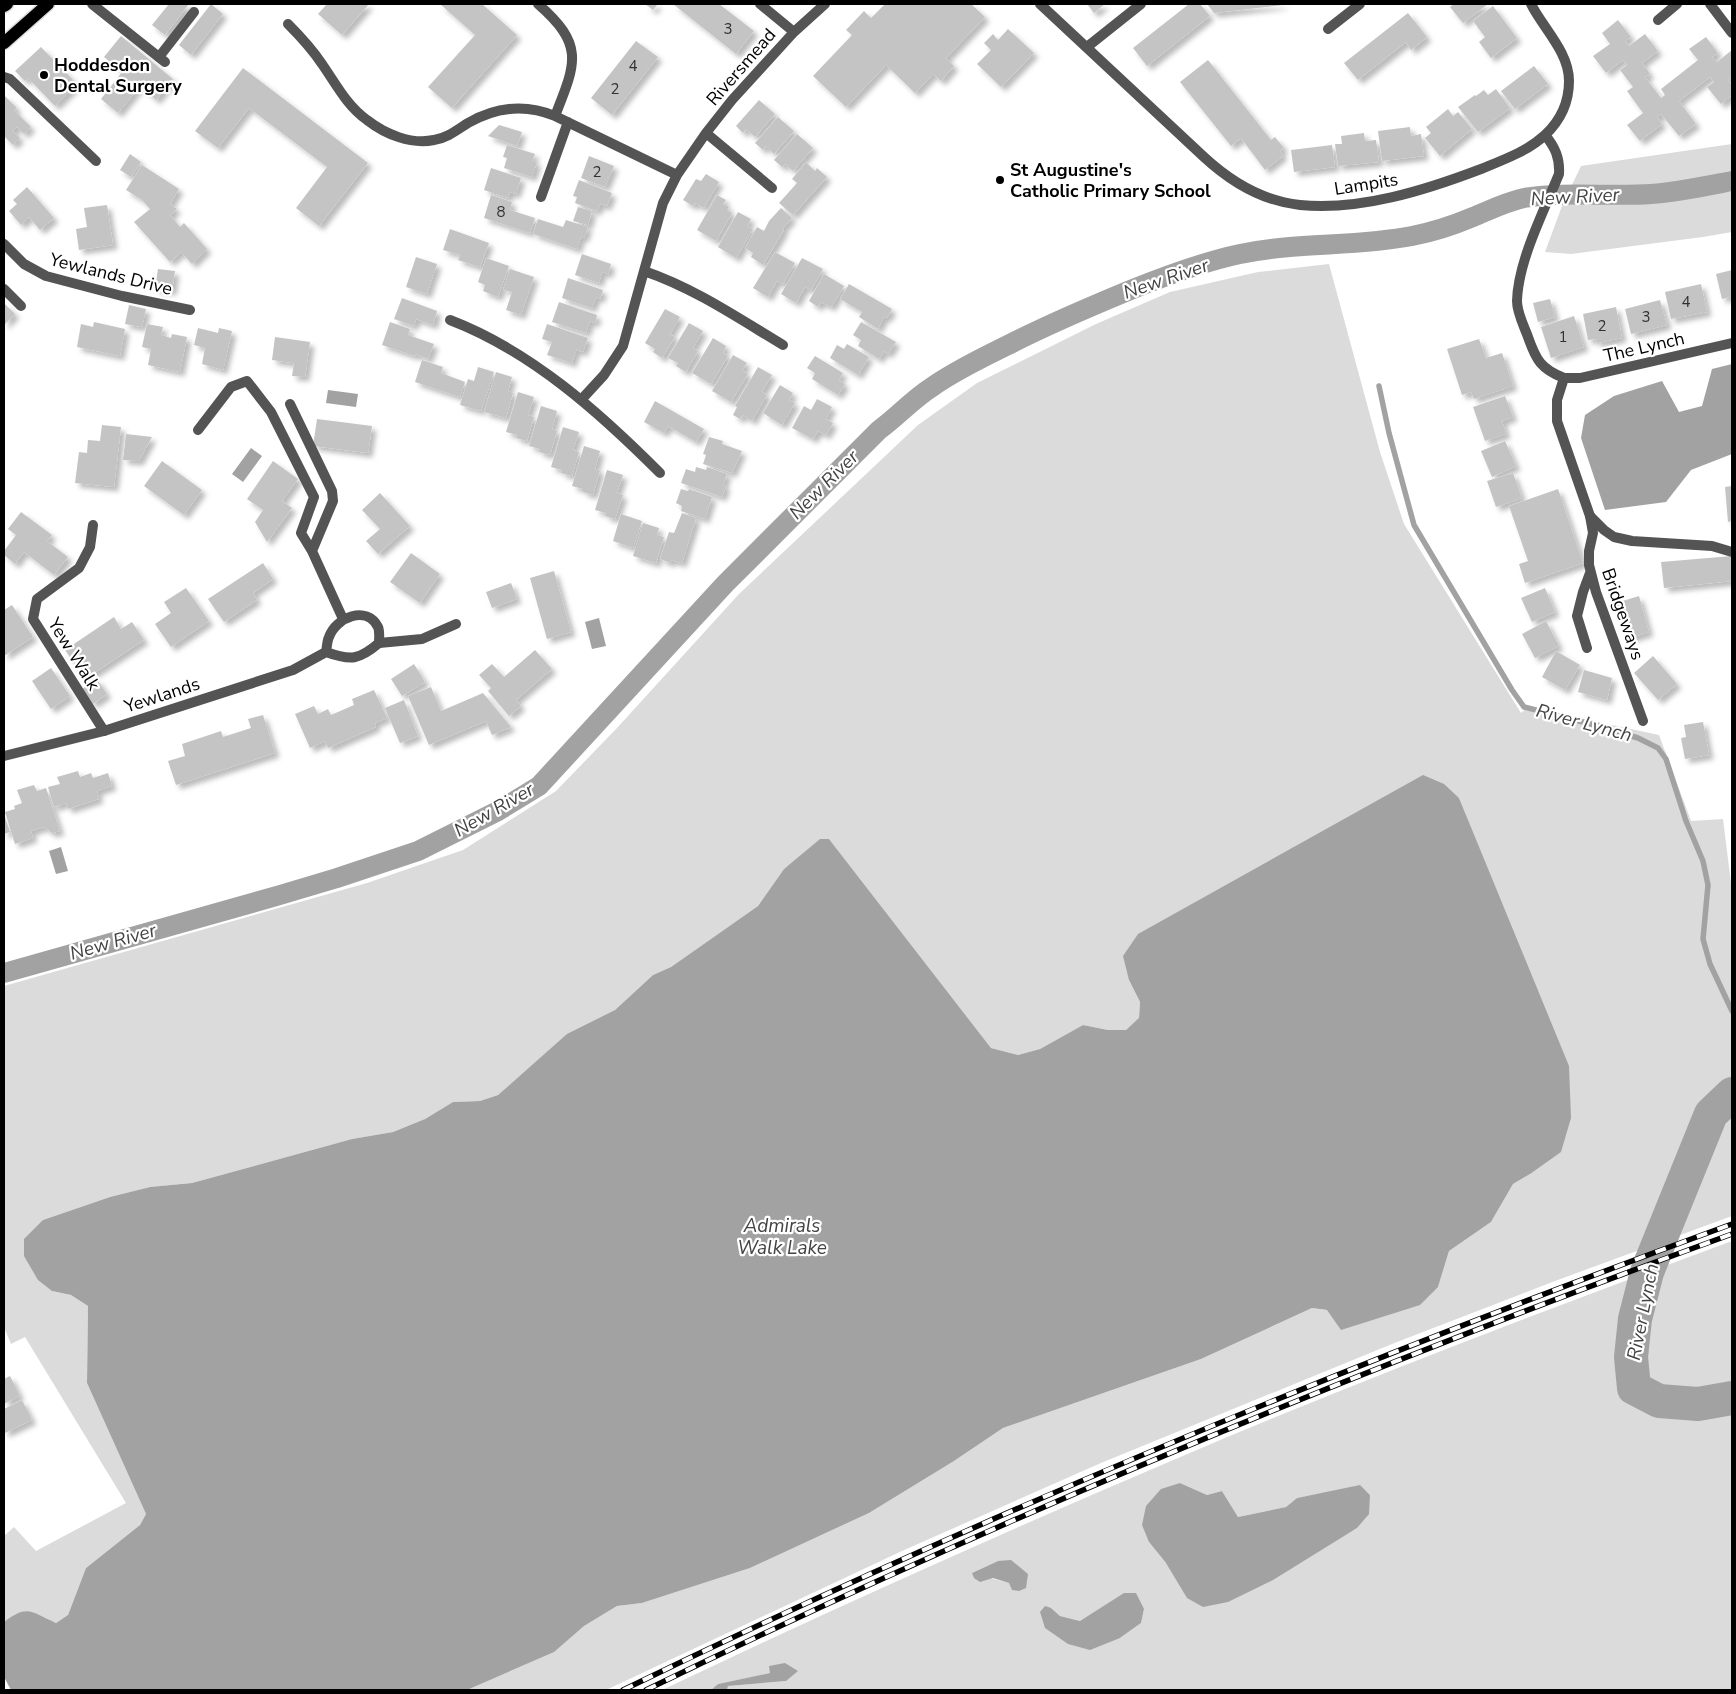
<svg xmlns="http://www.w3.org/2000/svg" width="1736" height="1694" viewBox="0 0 1736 1694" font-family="'Nunito Sans',sans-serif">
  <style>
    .green { fill: #dbdbdb; fill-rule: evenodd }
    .water { fill: #a2a2a2 }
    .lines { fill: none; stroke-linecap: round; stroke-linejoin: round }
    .stream { stroke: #a2a2a2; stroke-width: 5.5 }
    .canal { stroke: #a2a2a2; stroke-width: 20 }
    .river { stroke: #a2a2a2; stroke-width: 34 }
    .building { fill: #c4c4c4; filter: url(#shadow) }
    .primary-casing { stroke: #dbdbdb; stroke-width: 15 }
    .lane { stroke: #545454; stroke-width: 10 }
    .street { stroke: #545454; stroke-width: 10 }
    .primary { stroke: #000; stroke-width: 12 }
    .rail-casing { stroke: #000; stroke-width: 5.5 }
    .rail { stroke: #fff; stroke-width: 4; stroke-dasharray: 11; stroke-linecap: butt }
    .poi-dot { fill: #000; stroke: #fff; stroke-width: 2 }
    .labels { text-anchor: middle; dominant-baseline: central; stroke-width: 4.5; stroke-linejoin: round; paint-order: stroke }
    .number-label { font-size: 15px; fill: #313131 }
    .poi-label { font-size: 18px; font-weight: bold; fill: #000; stroke: #fff; text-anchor: start }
    .street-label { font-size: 18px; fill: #000; stroke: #fff }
    .water-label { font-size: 19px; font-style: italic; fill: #434343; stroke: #fff }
  </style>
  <defs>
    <filter id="shadow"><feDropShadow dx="4.5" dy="4.5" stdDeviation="2.5" flood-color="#0004"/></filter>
  </defs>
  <rect width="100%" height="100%" fill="#fff"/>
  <path class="green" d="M1732 144V232L1703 237 1571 254 1545 252 1562 206 1581 166Z
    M1329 264 1380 452 1404 524 1521 713 1528 707 1659 735 1691 821 1723 819 1732 891V1216L1555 1281 1397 1342 1101 1463 902 1551 606 1690H467L553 1652 584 1626 617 1606 642 1603 750 1568 869 1513 954 1461 1003 1428 1201 1359 1312 1308 1326 1310 1438 1287 1449 1251 1491 1222 1513 1184 1530 1174 1506 916 1459 798 1129 980 1140 1002 1139 1019 1126 1030H1108L1083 1025 1040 1049 1018 1055 991 1048 829 839 784 869 758 906 671 967 653 975 615 1010 567 1035 498 1095 480 1101 453 1102 425 1119 393 1132 352 1139 192 1183 150 1187 110 1197 43 1220 52 1291 71 1295 88 1306 87 1383 146 1514 140 1525 86 1568 68 1615 56 1623C31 1612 28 1605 4 1622V1536L14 1527 36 1551 126 1503 25 1337 11 1344 4 1327V986L367 883 463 850 556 791 617 728 739 594 918 425 977 383 1096 324 1170 292 1258 272Z
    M1732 1241V1690H727L728 1686 786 1681 771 1673 718 1684 711 1690H662C832 1609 1004 1532 1178 1458 1360 1380 1546 1310 1732 1241ZM1180 1483 1207 1495 1222 1491 1238 1517 1286 1507 1297 1498 1360 1486 1370 1495 1357 1528 1321 1549 1166 1563 1149 1542ZM998 1561 1019 1591 1009 1583 972 1573ZM1051 1608 1060 1616 1080 1621 1144 1609 1141 1623 1120 1638 1045 1628Z"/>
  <path class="water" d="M1732 364V454L1691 470 1666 502 1605 510 1581 438 1585 415 1614 396 1662 381 1679 412 1702 406 1712 369Z
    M328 390 358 394 356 407 326 403Z
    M251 448 262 456 243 482 232 474Z
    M599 618 606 646 592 649 585 622Z
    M1423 775 1444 784 1459 798 1569 1066 1571 1118 1561 1152 1530 1174 1513 1184 1491 1222 1449 1251 1438 1287 1420 1305 1341 1330 1327 1310 1312 1308 1201 1359 1003 1428 954 1461 869 1513 750 1568 642 1603 617 1606 584 1626 554 1652 467 1690H11L4 1677V1622C28 1604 31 1612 56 1623L68 1615 86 1568 140 1525 146 1514 87 1383 88 1306 71 1295 52 1291 38 1280 24 1256V1239L43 1220 110 1197 150 1187 192 1183 352 1139 393 1132 425 1119 453 1102 480 1101 498 1095 567 1034 615 1010 653 975 671 967 758 906 784 869 820 839H829L991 1048 1018 1055 1040 1049 1083 1025 1108 1030H1126L1139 1018 1140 1002 1129 980 1123 956 1138 934Z
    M61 847 68 871 56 874 49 851Z
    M1180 1483 1207 1495 1222 1491 1238 1517 1286 1507 1297 1498 1360 1485 1370 1495 1369 1514 1357 1528 1273 1580 1228 1602 1203 1607 1187 1598 1166 1563 1149 1542 1142 1525 1146 1506 1161 1489Z
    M1011 1560 1028 1574 1026 1588 1019 1591 1012 1590 1009 1583 993 1578 980 1582 974 1578 972 1573 998 1561Z
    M1124 1593H1136L1144 1609 1141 1623 1120 1638 1090 1650 1068 1644 1045 1628 1040 1612 1045 1606 1051 1608 1060 1616 1080 1621Z
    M785 1663 798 1671 786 1681 728 1686 727 1690H711L718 1684 770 1673 769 1666Z"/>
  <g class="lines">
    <path class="stream" d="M1379 386 1389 433 1414 525 1512 690 1524 707 1591 724 1638 738 1658 748 1666 759 1686 821 1703 861 1708 885 1703 939 1710 964 1732 1011"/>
    <path class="canal" d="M4 973 280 895 337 878 418 851 498 811 539 786 725 584 879 430C898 416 913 399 932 387 956 370 982 358 1008 345 1047 325 1087 308 1128 291 1165 276 1202 262 1240 254 1297 242 1356 247 1412 236 1433 232 1454 225 1473 217 1490 210 1506 202 1524 198 1566 191 1609 197 1651 194 1678 192 1706 186 1732 181"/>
    <path class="river" d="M1732 1094 1711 1114 1647 1272 1635 1319 1631 1357 1634 1388 1659 1401 1698 1404 1732 1398"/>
  </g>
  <path class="building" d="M169 4H189L165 35 152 25Z
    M211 4 223 14 191 55 179 45Z
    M327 4H369L342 35 318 14Z
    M440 4H482L517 35 452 108 428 87 475 35Z
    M645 4H658L653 10Z
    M673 4H719L754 31 736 54Z
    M885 4H971L985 17 946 58 954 66 941 81 933 74 915 93 886 65 846 107 813 76 852 35 846 30 864 11 871 18Z
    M1087 4H1105L1094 13Z
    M1189 4H1200L1210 16 1147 66 1133 48Z
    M1207 4H1283V5L1214 13Z
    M1454 4H1488L1463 23 1450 7Z
    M1493 6 1517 38 1491 58 1479 42 1485 37 1473 21Z
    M1408 13 1427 37 1411 50 1406 42 1358 80 1344 63Z
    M1618 20 1631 37 1625 41 1629 46 1645 34 1658 51 1642 63 1650 74 1645 77 1661 98 1665 95 1661 89 1698 60 1689 49 1706 37 1718 53 1712 57 1717 62 1732 50V77L1728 80 1732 85V95L1721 104 1707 87 1714 82 1710 77 1679 101 1696 124 1679 136 1661 114 1657 117 1662 124 1640 141 1627 125 1643 113 1627 91 1633 87 1620 70 1627 65 1623 60 1606 73 1593 56 1610 44 1602 33Z
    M1008 29 1034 53 1001 87 977 64 991 50 984 43 993 34 998 40Z
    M121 36 173 79 156 100 140 86 118 113 101 99 122 72 104 57Z
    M636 41 658 57 612 115 591 98Z
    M41 47 77 84 55 106 28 78 25 81 15 71Z
    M1208 60 1271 140 1275 137 1284 148 1280 151 1283 156 1265 170 1241 138 1231 146 1180 82Z
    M1534 66 1548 84 1515 109 1501 91Z
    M243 68 368 163 319 226 296 208 327 167 249 108 218 148 195 131Z
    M1496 89 1510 108 1478 132 1458 107 1475 95 1476 96 1484 90 1488 95Z
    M4 95 17 108 14 110 31 127 24 134 17 127 14 129 13 131 20 138 13 145 4 136Z
    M759 100 775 114 755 137 746 129 743 133 736 126Z
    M1448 109 1453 116 1458 112 1472 129 1440 156 1425 138 1431 133 1426 127Z
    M778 117 794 131 774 154 766 146 763 150 755 143Z
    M499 125 522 132 517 146 488 136Z
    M1410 127 1411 136 1421 134 1424 156 1382 161 1378 131Z
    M1364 133 1365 141 1376 140 1379 162 1338 166 1335 144H1342L1341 136Z
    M797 134 813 148 793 171 785 164 782 167 774 160Z
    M507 145 535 154 532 161 537 162 532 177 504 168 507 158 503 157Z
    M1332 145 1335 167 1294 172 1291 150Z
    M130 154 141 162 131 177 120 170Z
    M589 156 614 166 605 187 581 178Z
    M806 162 815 171 817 168 827 177 793 215 779 203 797 183 792 179Z
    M142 165 179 189 170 204 177 209 170 215 180 227 184 223 207 249 192 264 181 252 170 262 134 222 150 209 142 200 126 190Z
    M491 168 521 178 516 194 510 192 508 198 484 190Z
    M706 174 719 182 704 208 695 203 693 206 683 200 696 179 701 181Z
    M579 180 612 193 607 206 600 204 597 211 575 203 577 197 573 196Z
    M27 187 54 218 40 230 29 217 21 225 9 211 17 204 13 200Z
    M491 195 512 202 510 210 535 218 530 233 484 218Z
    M717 195 726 200 723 204 729 207 727 210 732 213 716 241 697 230Z
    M107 205 113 245 79 250 76 229 87 227 84 208Z
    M578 207 592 211 588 225 573 221Z
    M781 208 792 218 782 229 784 230 763 265 751 257 753 253 745 248 757 227 764 231 769 221Z
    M738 212 751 219 747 226 753 229 736 258 718 247Z
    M538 219 563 227 566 220 588 227 584 238 581 237 577 249 533 234Z
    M450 229 489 243 480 267 458 260 460 255 443 250Z
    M775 252 795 263 783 284 777 281 768 297 753 288Z
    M582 254 611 264 608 274 602 272 599 283 575 275Z
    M416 257 437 264 427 294 406 287Z
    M486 258 509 266 498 297 483 291 485 285 478 282Z
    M802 258 823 269 811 290 805 287 796 303 781 294Z
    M158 269 175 271 172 291 155 289Z
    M510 269 534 277 521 315 506 310 512 292 503 290Z
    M1732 270V296L1722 299 1716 274Z
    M824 274 844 286 831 307 821 302 818 307 809 301Z
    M568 278 603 290 600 299 596 297 592 308 562 298Z
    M849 284 892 309 887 318 884 317 878 329 859 317 862 312 840 299Z
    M1701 284 1707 312 1671 319 1665 292Z
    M402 298 437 311 433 325 416 319 414 326 394 319Z
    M1550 299 1555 317 1538 322 1533 303Z
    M1660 300 1667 325 1631 334 1625 309Z
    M559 302 597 315 595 323 590 321 586 333 552 322Z
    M4 303 15 314 4 325Z
    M129 305 146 309 142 327 125 324Z
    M1616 307 1622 338 1597 343 1596 339 1588 340 1583 314Z
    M665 309 680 317 670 334 675 337 662 358 653 352 655 349 645 343Z
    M1574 316 1584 347 1551 358 1541 327Z
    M94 322 125 329 120 356 77 347 81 324 93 327Z
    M390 322 410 329 408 335 434 344 428 359 416 354 415 356 382 345Z
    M861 322 896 342 888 354 884 351 879 359 858 346 861 340 853 335Z
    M689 323 703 331 693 348 698 351 686 372 676 366 678 363 668 358Z
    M147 324 163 327 161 335 171 338 172 334 187 337 180 372 148 365 151 349 142 347Z
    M547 324 588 338 583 352 576 350 572 363 547 355 552 342 542 339Z
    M198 328 218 333 219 328 232 331 223 370 202 364 205 348 194 345Z
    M275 337 310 342 305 377 292 376 294 363 272 360Z
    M713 338 726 346 723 353 728 356 711 384 692 373Z
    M1479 339 1486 358 1502 353 1513 386 1474 399 1471 392 1462 395 1447 349Z
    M847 344 869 357 858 375 830 358 837 345 844 349Z
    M733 355 747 363 742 370 748 374 731 402 712 391Z
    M815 356 843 373 839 380 845 384 838 395 812 379 815 373 807 368Z
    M422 360 443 367 441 373 465 382 460 397 415 382Z
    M478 367 494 372 481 411 460 405 468 379 474 381Z
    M758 367 772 375 762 392 767 395 752 421 743 415 740 419 733 415 737 407 735 406Z
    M496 372 512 377 508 391 513 393 506 418 484 412Z
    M780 385 793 393 789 400 795 403 782 425 763 413Z
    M518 392 534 397 528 415 534 417 527 441 516 438 517 435 506 432Z
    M1505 396 1513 417 1502 421 1506 434 1485 441 1473 407Z
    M817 399 832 407 826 419 833 423 826 435 818 431 813 439 792 428 804 406 811 410Z
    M655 401 704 429 696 442 668 426 664 433 644 422Z
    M541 406 557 411 552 429 557 431 550 455 539 452 540 449 529 446Z
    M317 419 372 426 368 453 313 446Z
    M102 425 121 427 114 487 75 483 79 452 87 453 88 440 100 441Z
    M563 427 579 432 573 450 579 452 572 476 561 473 562 470 551 467Z
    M126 434 152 437 139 461 123 460Z
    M709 437 723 441 722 444 742 451 732 473 703 464 706 455 703 454Z
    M1505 441 1516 466 1492 477 1481 451Z
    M584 446 600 451 595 469 600 470 593 495 583 492V489L572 486Z
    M162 461 202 490 184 515 144 486Z
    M273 461 298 479 282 501 292 508 267 542 255 522 263 510 247 499Z
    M696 467 706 470 707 467 727 474 723 485 726 486 722 497 681 483 686 469 695 472Z
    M607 470 623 475 617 493 623 495 615 519 605 516 606 513 595 510Z
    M1513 473 1522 498 1496 507 1487 481Z
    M1732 486V521L1728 522 1725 487Z
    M681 489 688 491 689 489 712 497 705 519 681 511 682 506 676 503Z
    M1558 489 1583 563 1525 583 1519 564 1528 561 1509 506Z
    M380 493 410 526 378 554 366 541 380 529 362 510Z
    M21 512 52 535 47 541 68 557 54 575 24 552 15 564 4 555V551L16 535 8 529Z
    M682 513 696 518 682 563 671 560V563L660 559 669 532 674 533Z
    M621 514 642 521 633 548 613 541Z
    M643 523 659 528 657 535 664 537 656 563 633 556Z
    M411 553 440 574 420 603 390 582Z
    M1732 556V581L1664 588 1661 562Z
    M263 563 273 579 253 593 257 600 224 622 208 599Z
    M554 571 571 632 547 639 530 578Z
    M511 583 517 599 492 608 486 592Z
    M186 588 209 621 171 647 155 624 171 613 164 602Z
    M1545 588 1555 612 1532 622 1521 598Z
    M1639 596 1649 632 1627 639 1616 603Z
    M12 605 33 637 4 656V610Z
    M114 617 121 629 132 622 144 640 85 679 65 650Z
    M1546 621 1559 646 1535 658 1522 634Z
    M535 650 552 669 516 700 521 706 509 716 488 691 491 688 479 675 492 664 504 677Z
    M1556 651 1580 665 1565 690 1542 677Z
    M1653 656 1677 684 1658 700 1634 673Z
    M414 664 425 682 402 696 391 679Z
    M51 668 70 696 51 709 32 681Z
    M1584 670 1612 678 1607 700 1578 692Z
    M97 679 107 694 93 704 82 689Z
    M431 687 441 711 483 693 511 727 492 735 486 721 429 745 408 696Z
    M374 690 387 718 375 723 376 727 328 748 325 741 310 748 295 714 314 706 318 714 328 709 331 715 354 705 352 699Z
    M404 700 418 736 400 743 385 708Z
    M263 715 275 753 176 785 168 761 185 756 182 744 221 731 223 737 251 728 248 719Z
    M1703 722 1709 755 1685 759 1681 738 1686 737 1684 725Z
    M78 771 80 777 91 773 93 778 108 773 112 786 97 791 99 799 68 809 66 803 54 807 48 787 60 784 57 777Z
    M34 785 37 791 46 788 60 831 52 833 44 827 31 831 33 838 15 844 5 812 15 809 14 806 22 803 17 790Z
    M4 814 10 832 4 834Z
    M10 1376 20 1396 4 1404V1379Z
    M22 1400 32 1420 5 1433 4 1431V1409Z"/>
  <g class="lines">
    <g class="primary-casing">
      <path id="primary" d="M4 6 7 4
        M4 43 48 4"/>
    </g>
    <path class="lane" d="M1658 20 1677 4
      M159 57 194 12
      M4 77 10 79 96 161
      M4 244 24 264 46 276 122 296 190 310
      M4 289 21 306
      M290 404 332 491 333 501 312 551
      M198 430 231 387 247 381 271 412 314 497 301 533 312 551 343 619
      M1590 516 1593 533 1589 551V565L1596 592 1643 721
      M1590 516 1604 530 1614 537 1632 541 1712 546 1732 552
      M93 525 90 547 79 568 37 599 33 619 104 731
      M379 643 422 639 456 624
      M1587 648 1577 616 1583 592 1590 573"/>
    <path class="street" d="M92 4 165 62
      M538 4C585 45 576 63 555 116
      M760 4 794 32
      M1040 4 1204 157C1231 182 1262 201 1300 205 1360 211 1426 190 1481 169 1503 160 1528 151 1545 135 1560 121 1569 102 1569 81 1569 52 1543 28 1531 4
      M1710 4 1732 33
      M288 24C300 36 312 49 322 64 336 84 347 106 367 120 385 134 411 145 434 140 447 138 457 130 468 123 496 107 526 104 555 116L677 175
      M1328 29 1360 4
      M1087 47 1141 4
      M706 133 772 188
      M1545 135C1555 147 1560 158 1559 174 1544 211 1518 261 1517 301 1517 313 1524 326 1528 337 1536 360 1541 369 1564 378L1557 400V421L1590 516
      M541 197 568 122
      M644 271C694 288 738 318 783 345
      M450 320C531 351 599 412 660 473
      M1564 378H1580L1732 343
      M581 400 604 375 623 346 663 203 677 175 706 133 732 100 794 32 825 4
      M4 756 104 731 293 670 326 652C351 661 359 660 379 643 379 638 380 631 378 627 367 605 336 617 329 637 327 641 327 647 326 652"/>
    <use href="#primary" class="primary"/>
    <g class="rail-casing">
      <path id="rail" d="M623 1690C985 1514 1354 1362 1732 1224
        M646 1690C999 1518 1363 1368 1732 1234"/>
    </g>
    <use href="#rail" class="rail"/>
  </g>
  <g class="poi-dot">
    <circle cx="44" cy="75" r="5"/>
    <circle cx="1000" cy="180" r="5"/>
  </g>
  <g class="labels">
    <g class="number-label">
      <text x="728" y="29">3</text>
      <text x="633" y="66">4</text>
      <text x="615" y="89">2</text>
      <text x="597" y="172">2</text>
      <text x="501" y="212">8</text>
      <text x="1686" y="302">4</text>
      <text x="1646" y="317">3</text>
      <text x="1602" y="326">2</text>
      <text x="1563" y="337">1</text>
    </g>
    <g class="poi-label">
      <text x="54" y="65">Hoddesdon<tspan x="54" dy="21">Dental Surgery</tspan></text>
      <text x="1010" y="170">St Augustine's<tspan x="1010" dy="21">Catholic Primary School</tspan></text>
    </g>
    <g class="street-label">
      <text transform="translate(741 67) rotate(-49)">Riversmead</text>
      <text transform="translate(1366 184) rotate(-9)">Lampits</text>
      <text transform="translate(111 274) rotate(14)">Yewlands Drive</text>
      <text transform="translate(1644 347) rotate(-13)">The Lynch</text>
      <text transform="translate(1623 614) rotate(71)">Bridgeways</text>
      <text transform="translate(74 654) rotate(58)">Yew Walk</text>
      <text transform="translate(162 695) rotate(-18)">Yewlands</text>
    </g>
    <g class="water-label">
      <text transform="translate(1575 197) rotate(-3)">New River</text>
      <text transform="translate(1166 279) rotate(-19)">New River</text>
      <text transform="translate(824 485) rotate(-45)">New River</text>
      <text transform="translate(1584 723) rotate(15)">River Lynch</text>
      <text transform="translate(494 810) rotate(-30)">New River</text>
      <text transform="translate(113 942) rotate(-16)">New River</text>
      <text x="782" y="1226">Admirals<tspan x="782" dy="22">Walk Lake</tspan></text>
      <text transform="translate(1643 1312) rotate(-79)">River Lynch</text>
    </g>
  </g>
  <rect width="1736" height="1694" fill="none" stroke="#000000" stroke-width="10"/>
</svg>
